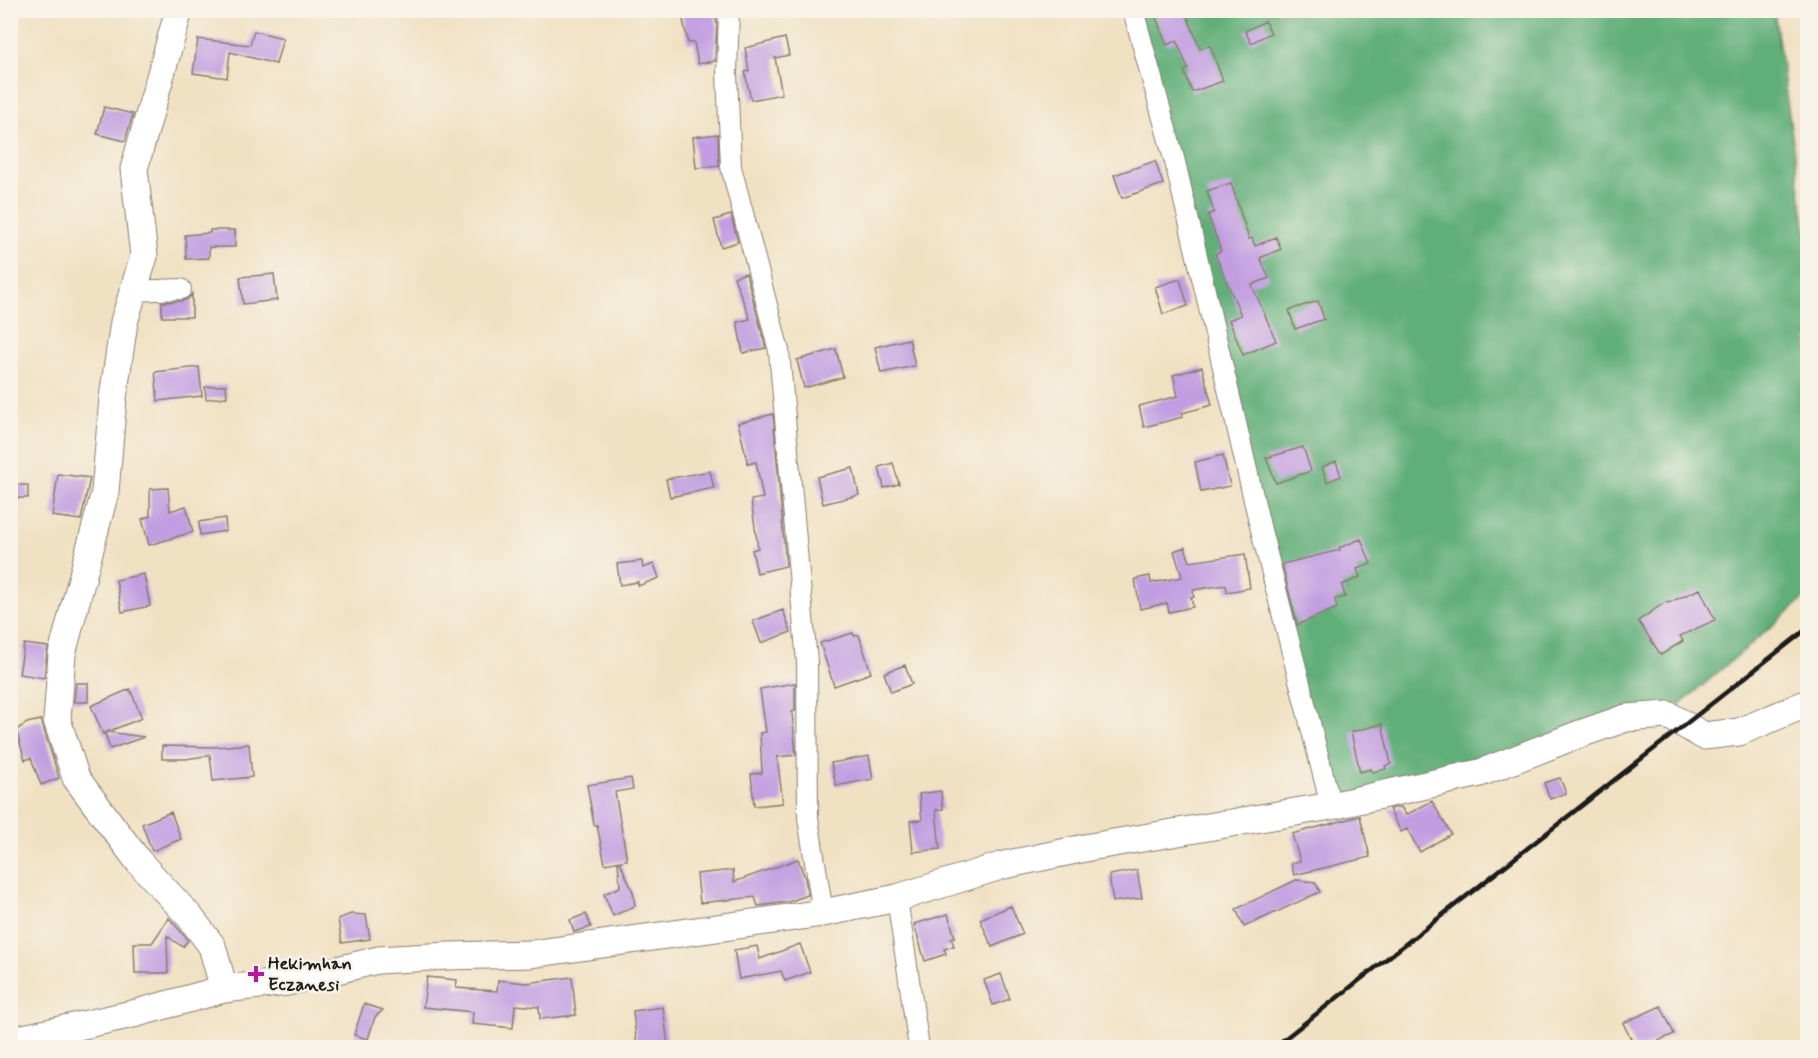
<svg xmlns="http://www.w3.org/2000/svg" width="1818" height="1058" viewBox="0 0 1818 1058" font-family="Mynerve,sans-serif">
  <style>
    .forest { fill: #61ae78; stroke: #3e654a; stroke-width: 1.5 }
    .building { fill: #c29de1 }
    .lines { fill: none; stroke-linecap: round; stroke-linejoin: round }
    .street-casing { stroke: #867e70; stroke-width: 22 }
    .secondary-casing { stroke: #867e70; stroke-width: 29 }
    .street { stroke: #fff; stroke-width: 20 }
    .secondary { stroke: #fff; stroke-width: 27 }
    .rail { stroke: #1c1c1c; stroke-width: 4.5 }
    .poi-dot { fill: #b5179e; stroke: #f7f3e8; stroke-width: 2 }
    .labels { text-anchor: middle; dominant-baseline: central; stroke-width: 5; stroke-linejoin: round; paint-order: stroke }
    .poi-label { font-size: 18px; font-weight: bold; fill: #1c1c1c; stroke: #f7f3e8; text-anchor: start }
  </style>
  <rect width="100%" height="100%" fill="#f7f3e8"/>
  <filter id="ink" filterUnits="userSpaceOnUse"><feTurbulence type="fractalNoise" baseFrequency=".0167" numOctaves="2"/><feDisplacementMap in="SourceGraphic" scale="12" xChannelSelector="R" yChannelSelector="G"/><feConvolveMatrix kernelMatrix="1 2 1 2 8 2 1 2 1" color-interpolation-filters="sRGB"/></filter>
  <filter id="wash" filterUnits="userSpaceOnUse"><feTurbulence type="fractalNoise" baseFrequency=".008" numOctaves="4" result="noise"/><feDisplacementMap in="SourceGraphic" scale="24" xChannelSelector="R" yChannelSelector="G"/><feGaussianBlur stdDeviation="1.35" result="paint"/><feColorMatrix in="noise" values="0 0 0 0 0 0 0 0 0 0 0 0 0 0 0 0 0 1.4 0 .05"/><feComposite in="paint" operator="in"/></filter>
  <g filter="url(#wash)">
    <rect width="100%" height="100%" fill="#f1e1c3"/>
    <path class="forest" d="M1132 11H1774L1808 246 1807 596 1668 715 1331 806Z"/>
    <g id="blocks">
      <path class="building" d="M705 10H714L717 24 715 61 698 64 694 42 688 43 682 15Z
        M1161 10H1185L1200 49 1210 45 1223 81 1192 92 1184 71 1188 69 1177 41 1167 45 1154 13Z
        M1265 21 1271 33 1251 43 1245 31Z
        M254 31 283 38 276 64 230 52 227 78 193 73 198 39 250 45Z
        M785 38 789 55 775 58 782 94 751 100 745 72 749 71 745 48Z
        M104 107 133 114 125 141 97 134Z
        M718 134 719 166 696 168 693 137Z
        M1155 161 1163 184 1122 198 1114 175Z
        M1231 183 1249 239 1252 238 1255 246 1276 237 1281 249 1260 258 1269 278 1252 285 1276 341 1243 355 1229 320 1241 315 1215 254 1221 251 1208 215 1214 212 1207 191Z
        M731 215 738 242 721 247 714 220Z
        M210 230H235V247H209V258L186 259 185 235 210 233Z
        M746 273 766 348 743 353 737 322 750 319 734 277Z
        M274 274 277 300 243 304 240 277Z
        M1180 279 1188 306 1163 314 1155 287Z
        M192 294V317H162V302L182 301 188 299Z
        M1318 301 1324 319 1295 329 1289 310Z
        M909 339 915 366 881 373 875 347Z
        M836 349 843 377 804 388 797 360Z
        M199 367 202 396 158 401 155 372Z
        M1202 367 1212 405 1182 413 1183 417 1144 427 1139 406 1178 396 1173 375Z
        M226 385 227 397 206 399 205 387Z
        M773 414 786 566 757 573 752 550 758 548 751 500 763 498 756 462 748 464 738 423Z
        M1303 447 1311 471 1276 483 1266 458Z
        M1223 455 1230 486 1201 492 1195 462Z
        M1336 461 1341 476 1327 482 1322 467Z
        M893 463 899 484 884 488 879 467Z
        M853 468 859 495 823 504 817 477Z
        M710 471 714 488 670 497 666 479Z
        M58 474 90 478 81 520 52 516Z
        M10 485H28V498H10Z
        M168 488 170 511 186 506 193 532 149 545 142 519 150 516V489Z
        M225 518 226 531 200 535 199 522Z
        M1361 539 1371 564 1357 569 1360 577 1342 585 1345 597 1335 599 1337 608 1297 625 1282 564 1340 550 1339 548Z
        M1185 547 1190 562 1245 554 1250 588 1227 592 1226 585 1193 590 1194 597H1191L1193 607 1169 612 1167 603 1140 609 1135 579 1150 576 1151 583 1182 577 1174 551Z
        M642 561 643 568 654 564 659 578 638 586V582L620 585 617 564Z
        M144 574 150 606 122 612 116 580Z
        M1700 589 1715 620 1680 636 1683 641 1661 655 1638 621 1667 601 1668 603Z
        M783 610 791 632 761 643 753 621Z
        M853 633 854 636 859 635 871 673 834 686 820 643Z
        M24 644 48 647 44 678 19 674Z
        M905 665 912 684 891 692 884 673Z
        M76 683H88V702H74Z
        M795 683V711L792 712 796 755 777 757 783 803 754 806 751 774 762 773 760 733 766 732 760 689Z
        M130 689 142 718 107 732 144 737 110 749 105 733 103 734 91 706Z
        M41 720 59 778 41 785 31 758 25 760 16 730 27 723Z
        M1382 724 1391 764 1385 766 1386 769 1372 772 1371 769 1360 772 1351 732Z
        M249 744 252 777 213 781 210 755 186 759H162V746L217 747Z
        M869 756 873 779 836 786 831 763Z
        M631 778 633 789 615 792 627 860 605 864 597 825H594L587 785Z
        M1560 778 1566 793 1550 799 1544 783Z
        M941 791 943 809 936 810 940 849 913 852 910 821 922 820 919 794Z
        M1432 801 1451 834 1420 852 1407 829 1401 832 1389 809 1401 807 1406 815Z
        M171 812 181 839 152 851 142 824Z
        M1360 816 1370 857 1294 875 1291 863 1300 861 1292 834Z
        M798 859 805 878 808 895 788 902 758 906 755 897 700 903 697 874 733 870 734 882Z
        M618 862H620L633 892 635 906 613 916 604 894 620 887Z
        M1137 870 1142 898 1113 902 1109 875Z
        M1296 880 1315 882 1320 892 1244 927 1236 909Z
        M1011 906 1023 934 992 947 980 919Z
        M351 914 366 915 370 939 342 943 338 919Z
        M586 914 591 927 574 932 570 920Z
        M948 914 955 937 951 938 954 946 944 949 946 954 925 961 914 924Z
        M169 918 188 940 183 947 167 936 168 973H135L134 943H152Z
        M800 944 810 972 785 981 781 971 739 979 734 950 757 946 760 959Z
        M1001 974 1010 999 993 1005 984 980Z
        M427 977 457 980 456 988 497 991 498 980 526 983 572 977 576 1015 540 1019 539 1007 515 1005 513 1028 472 1024 473 1012 423 1007Z
        M364 1004 383 1010 375 1017 368 1039 354 1035Z
        M1661 1006 1674 1034 1645 1047H1635L1623 1023Z
        M663 1007 668 1045 637 1047 633 1011Z"/>
    </g>
  </g>
  <g filter="url(#ink)">
    <use href="#blocks" fill-opacity="0" stroke="#867e70" stroke-width="1.5"/>
    <g class="lines">
      <g class="street-casing">
        <path id="street" d="M729 10 727 74 731 167 779 351 807 662 808 818 823 913
          M1133 10 1175 162 1261 530 1331 806
          M133 291 181 289
          M897 898 919 1048"/>
      </g>
      <g class="secondary-casing">
        <path id="secondary" d="M179 10 134 169 144 256 124 322 113 398 105 492 62 654 57 720 76 778 139 862 190 917 212 946 224 989
          M10 1041 137 1013 224 989 288 982 378 960 448 956 531 954 823 913 897 898 1004 865 1090 847 1331 806 1480 773 1577 735 1626 718 1668 715 1704 736 1739 732 1808 703"/>
      </g>
      <use href="#street" class="street"/>
      <use href="#secondary" class="secondary"/>
      <path class="rail" d="M1273 1048 1808 628"/>
    </g>
  </g>
  <path class="poi-dot" d="M253 965h6v6h6v6h-6v6h-6v-6h-6v-6h6z"/>
  <g class="labels">
    <g class="poi-label">
      <text x="268" y="964">Hekimhan<tspan x="268" dy="21">Eczanesi</tspan></text>
    </g>
  </g>
  <rect width="1818" height="1058" fill="none" stroke="#f7f3e8" stroke-width="36"/>
</svg>
